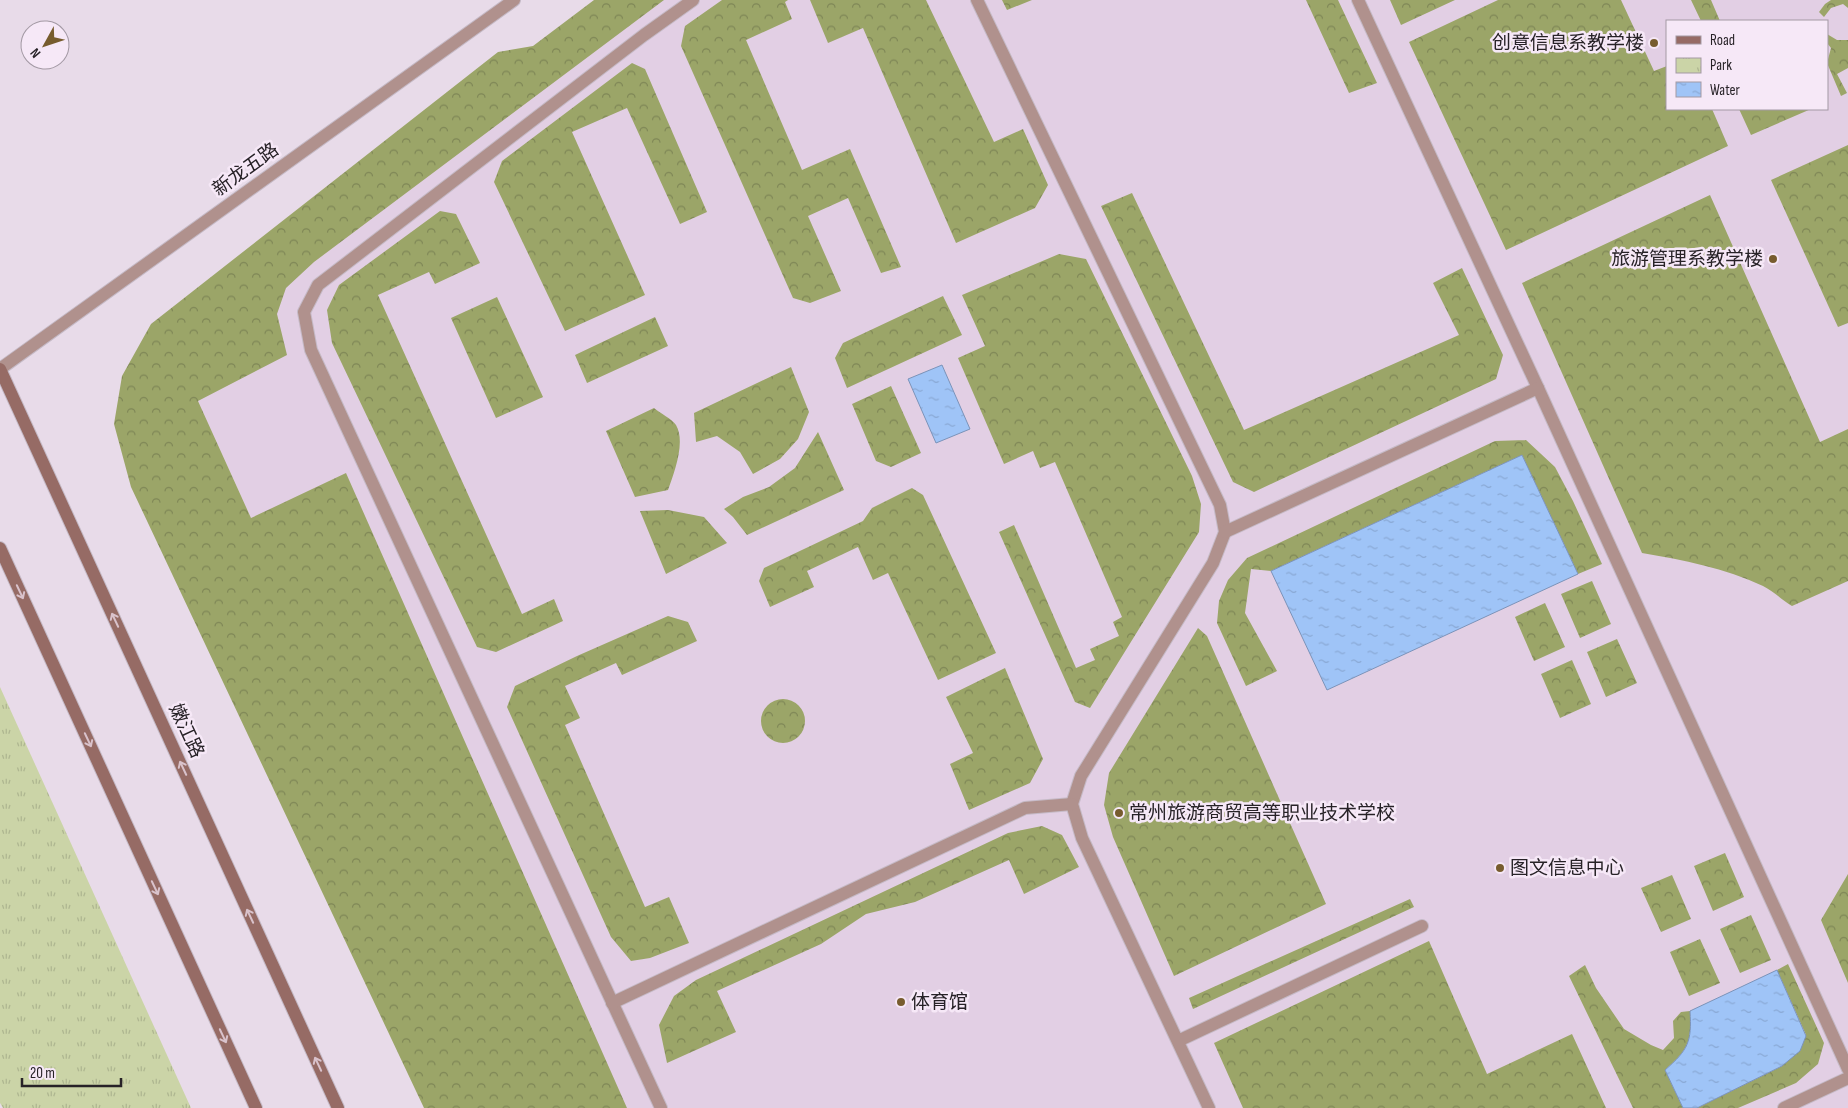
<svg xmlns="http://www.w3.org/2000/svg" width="1848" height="1108" viewBox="0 0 1848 1108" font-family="'Sofia Sans Condensed','Noto Sans SC',sans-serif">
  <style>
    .built { fill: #e2cfe4; fill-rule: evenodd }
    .forest { fill: url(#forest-crowns) }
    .park { fill: url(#park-tufts) }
    .water { fill: url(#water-ripples); stroke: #7b93b9 }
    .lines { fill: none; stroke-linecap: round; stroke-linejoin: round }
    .lane-casing { stroke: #c5bac6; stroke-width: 14 }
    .street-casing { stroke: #c5bac6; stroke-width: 14 }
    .secondary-casing { stroke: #c5bac6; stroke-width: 14 }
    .lane { stroke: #b0918d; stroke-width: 12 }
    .street { stroke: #b0918d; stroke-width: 12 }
    .secondary { stroke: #966b65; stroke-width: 12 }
    .oneway { stroke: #d9c2cb }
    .poi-dot { fill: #775c2e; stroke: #f6e8f7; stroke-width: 2 }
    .labels { text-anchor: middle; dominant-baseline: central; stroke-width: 5; stroke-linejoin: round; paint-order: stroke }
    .poi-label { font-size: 19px; fill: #272227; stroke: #f6e8f7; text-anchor: start }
    .street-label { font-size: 19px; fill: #272227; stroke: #f6e8f7 }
  </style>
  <defs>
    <pattern id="forest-crowns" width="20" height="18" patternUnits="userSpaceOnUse" patternTransform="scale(1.25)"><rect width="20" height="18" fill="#9ba568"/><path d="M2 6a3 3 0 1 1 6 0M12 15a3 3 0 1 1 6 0" fill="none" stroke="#7e8656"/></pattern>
    <pattern id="park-tufts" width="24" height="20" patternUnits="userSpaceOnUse" patternTransform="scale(1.25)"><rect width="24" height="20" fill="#cbd4a7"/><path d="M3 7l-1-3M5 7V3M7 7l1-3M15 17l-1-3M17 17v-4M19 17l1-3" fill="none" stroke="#aeb690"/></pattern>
    <pattern id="water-ripples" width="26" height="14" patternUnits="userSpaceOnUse" patternTransform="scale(1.25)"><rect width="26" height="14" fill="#9fc4f7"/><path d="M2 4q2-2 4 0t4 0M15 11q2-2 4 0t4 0" fill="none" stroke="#89a8d4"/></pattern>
  </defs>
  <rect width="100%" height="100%" fill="#e8dbe9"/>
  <path class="built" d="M642 0H1848V1108H529L251 518 198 401 259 281ZM1667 21H1827V109H1667Z"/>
  <path class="forest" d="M594 0H664L314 262 286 288 277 314 287 355 198 401 251 518 346 473 627 1108H424L131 487 114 424 122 376 151 324 498 52 533 46Z
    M722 0H788L785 2 792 19 746 40 802 170 850 149 901 267 881 273 848 198 808 216 841 291 810 303 793 298 681 46 685 26Z
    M810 0H926L994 142 1023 129 1048 185 1035 208 956 243 863 28 828 43Z
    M1002 0H1032L1007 10Z
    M1306 0H1338L1377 83 1349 93Z
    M1390 0H1455L1401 25Z
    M1498 0H1621L1654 71 1667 66V109H1712L1728 146 1506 250 1409 42Z
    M1691 0H1711L1720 21H1701Z
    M1831 0H1848V8L1843 4 1831 8 1824 17 1819 12 1825 4Z
    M1827 34 1837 40H1848V68L1837 74 1847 93 1841 96 1827 63 1831 48 1827 43Z
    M632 63 645 69 707 212 680 224 627 108 572 132 645 295 565 331 494 182 502 161Z
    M1739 109H1811L1751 135Z
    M1848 145V323L1838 327 1771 180Z
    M1132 193 1244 430 1459 335 1433 283 1462 268 1503 355 1496 379 1254 492 1233 482 1101 206Z
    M1710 195 1820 442 1848 429V581L1792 606C1782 600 1773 591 1763 586 1725 568 1683 560 1642 553L1522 283Z
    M440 211 456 214 480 263 435 284 429 272 378 295 522 614 554 599 563 621 496 652 477 647 332 343 327 310 339 285Z
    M1059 254 1086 259 1192 476 1201 504 1199 532 1090 708 1075 702 999 532 1014 525 1076 668 1095 660 1090 649 1119 636 1113 622 1122 617 1055 462 1040 468 1033 451 1004 464 958 358 985 346 962 295Z
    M943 296 962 335 847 388 835 358 843 343Z
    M497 297 543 397 496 418 451 318Z
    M655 317 668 346 587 383 575 355Z
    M791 367 809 412 798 439 780 459 753 474 740 452 717 436 696 442 694 413Z
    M891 386 921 453 891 467 876 461 852 404Z
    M654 408C660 413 672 419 676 425 686 442 674 473 668 490L635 497 606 431Z
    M818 432 844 490 747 535 733 517 724 509 743 497 769 487 795 468Z
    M1526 440 1555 467 1573 501 1602 564 1578 574 1522 455 1271 571 1251 569 1245 613 1277 671 1246 686 1217 623 1219 601 1228 580 1247 558 1495 441Z
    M912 488 923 495 996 653 938 680 888 573 873 580 858 547 807 571 814 587 770 607 759 581 764 568 863 521 872 508Z
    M668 510 704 517 727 543 666 574 640 511Z
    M1592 581 1611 624 1580 638 1561 594Z
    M1545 603 1565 647 1534 661 1515 617Z
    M668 616 688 622 697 641 622 675 616 663 565 686 580 718 565 725 645 907 669 897 689 943 650 958 631 961 611 937 507 707 515 686 577 656Z
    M1198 628 1207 636 1326 904 1174 976 1113 837 1104 805 1109 773Z
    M1617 639 1637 683 1606 697 1587 652Z
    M1572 660 1591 704 1560 718 1541 674Z
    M1005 668 1043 759 1030 783 969 810 950 764 973 753 946 697Z
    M761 721a22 22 0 1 1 44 0a22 22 0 1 1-44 0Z
    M1042 826 1062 835 1079 867 1024 894 1009 860 915 902 866 914 821 944 717 991 736 1032 667 1063 659 1025 674 996 696 980 1008 833Z
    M1725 853 1744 897 1713 911 1694 866Z
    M1848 874V983L1821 920Z
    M1672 875 1691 919 1661 932 1641 888Z
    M1410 899 1414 907 1193 1009 1189 998Z
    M1751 915 1771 960 1740 973 1720 929Z
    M1700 939 1720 983 1689 996 1670 952Z
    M1429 941 1487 1074 1572 1034 1606 1108H1243L1214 1043Z
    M1788 964 1824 1043 1818 1064 1796 1083 1738 1108H1697L1782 1066 1806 1035 1777 970Z
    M1585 965 1596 988 1624 1029 1651 1045 1663 1050 1674 1038 1673 1021 1681 1012 1690 1011C1692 1042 1688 1050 1665 1070L1683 1108H1633L1569 976Z"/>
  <path class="park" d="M0 687 191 1108H3L0 1103Z"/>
  <path class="water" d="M942 365 970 429 936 443 908 379Z
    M1522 455 1578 574 1327 690 1271 571Z
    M1777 970 1806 1036 1800 1051 1782 1066 1697 1108H1683L1665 1070C1688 1050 1692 1042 1690 1011Z"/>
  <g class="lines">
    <g class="lane-casing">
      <path id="lane" d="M977 0 1220 505 1225 532 1213 563 1081 776 1072 804 1082 838 1209 1108
        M1358 0 1538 388 1848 1069
        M1178 1041 1422 926
        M661 1108 311 350 304 312 318 285 644 35 693 0
        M1784 1108 1848 1078"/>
    </g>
    <g class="street-casing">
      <path id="street" d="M0 369 514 0
        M1225 532 1538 388
        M612 1003 1025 808 1072 804"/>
    </g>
    <g class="secondary-casing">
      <path id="secondary" d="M0 369 338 1108
        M0 548 256 1108"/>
    </g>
    <use href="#lane" class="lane"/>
    <use href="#street" class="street"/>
    <use href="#secondary" class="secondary"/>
  </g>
  <defs><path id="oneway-shaft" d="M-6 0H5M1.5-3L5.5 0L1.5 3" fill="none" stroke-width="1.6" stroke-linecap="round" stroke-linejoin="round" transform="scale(1.25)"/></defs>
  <g class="oneway">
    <use href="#oneway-shaft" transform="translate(20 592) rotate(65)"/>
    <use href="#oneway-shaft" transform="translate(115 620) rotate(-115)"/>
    <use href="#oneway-shaft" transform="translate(88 740) rotate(65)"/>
    <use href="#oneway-shaft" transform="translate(183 768) rotate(-115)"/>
    <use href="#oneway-shaft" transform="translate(155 888) rotate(65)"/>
    <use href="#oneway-shaft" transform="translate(250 916) rotate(-115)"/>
    <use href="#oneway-shaft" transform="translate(223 1036) rotate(65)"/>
    <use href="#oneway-shaft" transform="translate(318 1064) rotate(-115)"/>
  </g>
  <g class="poi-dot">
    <circle cx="1654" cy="43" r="5"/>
    <circle cx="1773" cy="259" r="5"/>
    <circle cx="1119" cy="813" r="5"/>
    <circle cx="1500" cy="868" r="5"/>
    <circle cx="901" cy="1002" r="5"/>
  </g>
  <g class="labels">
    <g class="poi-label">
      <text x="1644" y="43" text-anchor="end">创意信息系教学楼</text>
      <text x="1763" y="259" text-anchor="end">旅游管理系教学楼</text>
      <text x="1129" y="813">常州旅游商贸高等职业技术学校</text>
      <text x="1510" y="868">图文信息中心</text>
      <text x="911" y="1002">体育馆</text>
    </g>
    <g class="street-label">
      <text transform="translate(246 170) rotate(-36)">新龙五路</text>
      <text transform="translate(186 731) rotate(65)">嫩江路</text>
    </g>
  </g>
  <rect x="1666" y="20" width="162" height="90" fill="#f6e8f7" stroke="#a399a4"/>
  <rect x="1676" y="36" width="25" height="8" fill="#966b65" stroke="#a399a4"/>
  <text x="1710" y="45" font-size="15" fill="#272227">Road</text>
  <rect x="1676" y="58" width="25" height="15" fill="url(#park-tufts)" stroke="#a399a4"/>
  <text x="1710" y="70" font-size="15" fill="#272227">Park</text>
  <rect x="1676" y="82" width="25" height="15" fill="url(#water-ripples)" stroke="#a399a4"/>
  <text x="1710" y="95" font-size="15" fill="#272227">Water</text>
  <g transform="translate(45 45) rotate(230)"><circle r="24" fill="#f6e8f7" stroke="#a399a4"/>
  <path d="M0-4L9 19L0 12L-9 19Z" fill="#775c2e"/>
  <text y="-8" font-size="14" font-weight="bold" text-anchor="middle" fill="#272227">N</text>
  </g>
  <path d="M22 1078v8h99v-8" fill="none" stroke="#272227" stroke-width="2.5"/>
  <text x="30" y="1078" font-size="15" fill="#272227" stroke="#f6e8f7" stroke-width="4" paint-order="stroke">20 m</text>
</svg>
